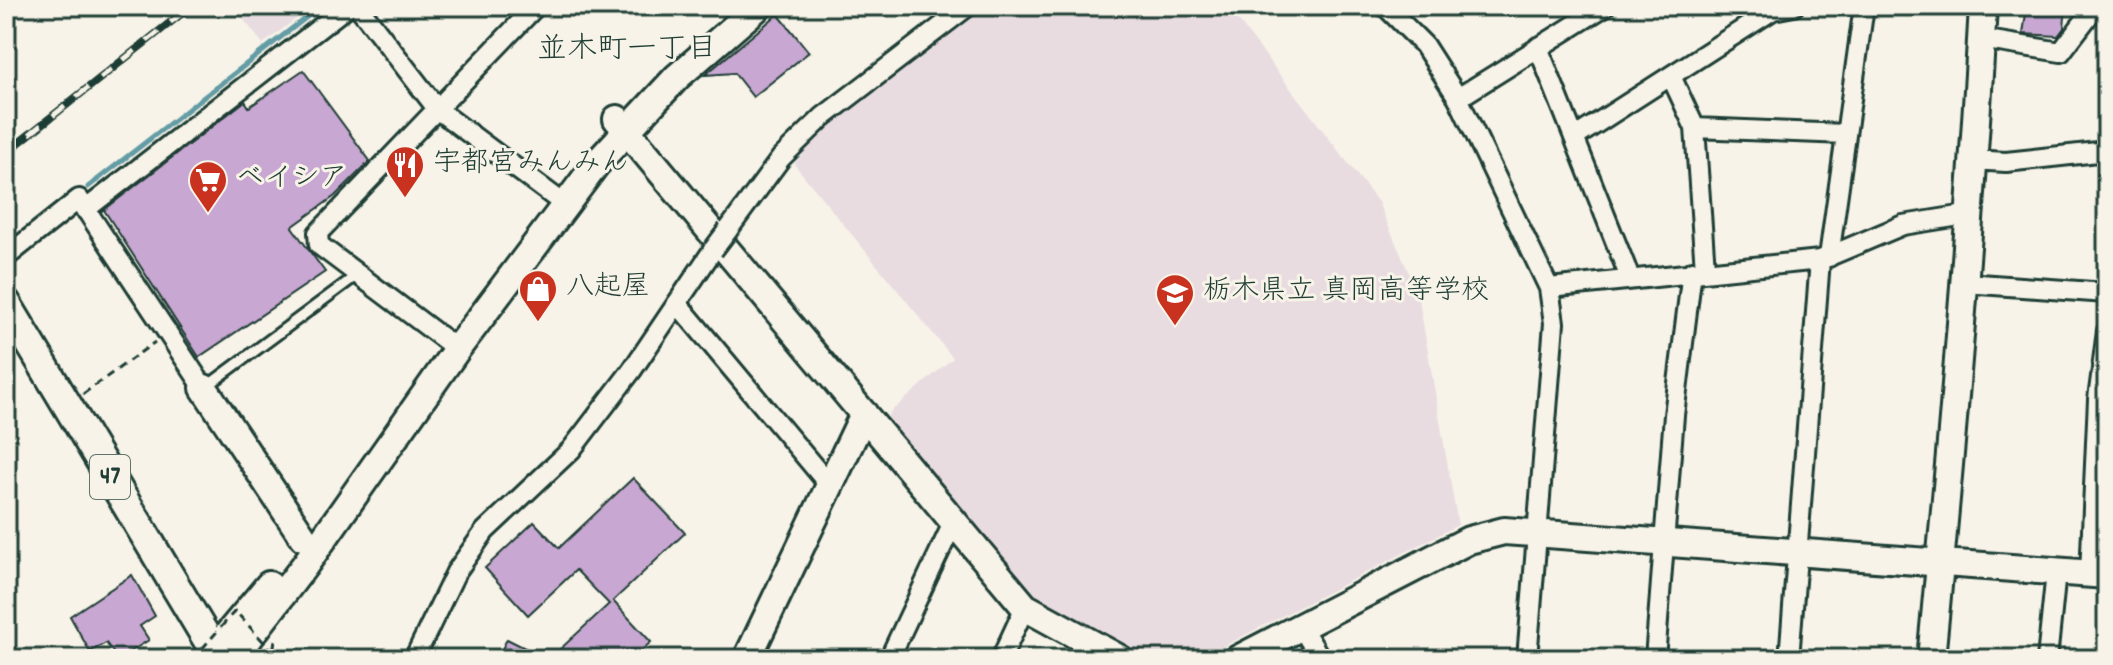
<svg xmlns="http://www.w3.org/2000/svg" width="2113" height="665" viewBox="0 0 2113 665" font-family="Dekko,'Klee One',sans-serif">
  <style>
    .built { fill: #e9dce1 }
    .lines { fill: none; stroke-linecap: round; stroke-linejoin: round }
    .stream { stroke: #639ca5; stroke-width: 5 }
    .building { fill: #c8a7d2; stroke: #1f3d34; stroke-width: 2 }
    .lane-casing { stroke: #1f3d34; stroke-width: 15 }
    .street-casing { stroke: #1f3d34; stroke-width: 24 }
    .secondary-casing { stroke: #1f3d34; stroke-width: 32 }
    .primary-casing { stroke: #1f3d34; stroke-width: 34 }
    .path { stroke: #1f3d34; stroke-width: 3; stroke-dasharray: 8 6; stroke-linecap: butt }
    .lane { stroke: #f7f3e8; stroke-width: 9 }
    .street { stroke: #f7f3e8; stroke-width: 18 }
    .secondary { stroke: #f7f3e8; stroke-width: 26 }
    .primary { stroke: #f7f3e8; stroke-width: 28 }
    .rail-casing { stroke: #1f3d34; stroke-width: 8 }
    .rail { stroke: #f7f3e8; stroke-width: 5; stroke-dasharray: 15; stroke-linecap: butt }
    .street-bridge-casing { stroke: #1f3d34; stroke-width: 24; stroke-linecap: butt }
    .path-bridge { stroke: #1f3d34; stroke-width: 3; stroke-dasharray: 8 6; stroke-linecap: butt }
    .street-bridge { stroke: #f7f3e8; stroke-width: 18 }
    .labels { text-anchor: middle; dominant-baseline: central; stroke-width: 6; stroke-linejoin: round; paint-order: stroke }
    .shield { fill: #f7f3e8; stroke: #60746a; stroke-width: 2 }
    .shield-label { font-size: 26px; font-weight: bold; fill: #1f3d34 }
    .poi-label { font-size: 28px; fill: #1f3d34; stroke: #f7f3e8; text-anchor: start }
    .neighbourhood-label { font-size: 30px; fill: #1f3d34; stroke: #f7f3e8 }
  </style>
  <rect width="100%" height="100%" fill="#f7f3e8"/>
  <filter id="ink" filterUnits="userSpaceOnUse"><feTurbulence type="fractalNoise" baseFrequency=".0125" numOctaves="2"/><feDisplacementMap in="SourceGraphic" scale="16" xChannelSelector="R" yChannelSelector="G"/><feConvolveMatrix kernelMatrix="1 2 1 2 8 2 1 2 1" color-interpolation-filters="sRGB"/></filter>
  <g filter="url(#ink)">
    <path class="built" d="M233 6H313L263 44Z
      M985 6H1227L1378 202 1418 294 1458 525 1199 659H1155L1031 598 886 423 889 413 953 358 794 164 828 125Z"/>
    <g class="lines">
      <path class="stream" d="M88 187 321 6"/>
    </g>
    <path class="building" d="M2027 6H2066L2064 28 2058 36 2023 34Z
      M778 14 809 52 753 97 734 73 705 75Z
      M303 70 370 161 335 196 292 227 325 272 199 357 104 210 245 101 249 107Z
      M633 478 685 533 613 601 651 642 632 659H563L557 652 609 604 576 570 528 615 485 568 534 522 559 548Z
      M132 575 155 616 140 626 149 640 118 659 106 643 90 652 70 616Z
      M507 639 529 650 525 659H497Z"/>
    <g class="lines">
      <g class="lane-casing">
        <path id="lane" d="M206 387 357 275"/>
      </g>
      <g class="street-casing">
        <path id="street" d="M358 6 438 110 564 204
          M1385 6 1424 45 1458 98 1549 288 1554 323 1527 659
          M1981 39 2061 52 2096 6
          M1538 47 1630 278
          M1671 76 1695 128 1705 269
          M1458 98 1605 6
          M1695 128 1846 134
          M1574 138 1773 10 1794 6
          M1971 160 2006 162 2107 151
          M85 210 348 6
          M728 230 781 158 823 117 968 6
          M6 257 79 199 204 388
          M1829 257 1864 6
          M1965 283 2107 293
          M1549 288 1820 260 1903 225 1972 214
          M677 303 830 486
          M457 349 319 245 318 233 536 6
          M2090 574 2098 399 2107 331
          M1300 625 1321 659
          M414 659 456 572 485 531 571 450 632 370 713 250
          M889 659 954 521
          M1001 659 1025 607
          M1655 659 1674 415 1692 271
          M1789 659 1820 260
          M2047 659 2056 572"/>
      </g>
      <g class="secondary-casing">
        <path id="secondary" d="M617 119 1025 607 1120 659
          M204 388 303 537
          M207 659 269 585
          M233 659 305 565 457 349 597 163 677 77 759 6
          M747 659 864 414
          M1238 659 1469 540 1504 531 2107 575
          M1931 659C1952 442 1971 224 1983 6"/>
      </g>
      <g class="primary-casing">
        <path id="primary" d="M6 303 215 652 223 659"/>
      </g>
      <path class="path" d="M83 394 155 342
        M275 640 273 652 280 659"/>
      <use href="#lane" class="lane"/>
      <use href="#street" class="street"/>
      <use href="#secondary" class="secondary"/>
      <use href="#primary" class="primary"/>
      <g class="rail-casing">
        <path id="rail" d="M6 153 191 6"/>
      </g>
      <use href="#rail" class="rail"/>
      <g class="street-bridge-casing">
        <path id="street-bridge" d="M713 250 728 230"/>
      </g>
      <path class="path-bridge" d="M193 659 235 611 273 652 264 659"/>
      <use href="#street-bridge" class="street-bridge"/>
    </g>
  </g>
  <defs>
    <g id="restaurant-pin" transform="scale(2)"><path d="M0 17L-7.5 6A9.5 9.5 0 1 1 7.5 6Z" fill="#c8321e" stroke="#f7f3e8"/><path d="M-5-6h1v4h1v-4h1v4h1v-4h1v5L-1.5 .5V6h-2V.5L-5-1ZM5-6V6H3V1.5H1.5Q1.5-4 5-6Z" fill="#fff"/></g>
    <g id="supermarket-pin" transform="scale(2)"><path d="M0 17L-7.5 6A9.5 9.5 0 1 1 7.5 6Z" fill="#c8321e" stroke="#f7f3e8"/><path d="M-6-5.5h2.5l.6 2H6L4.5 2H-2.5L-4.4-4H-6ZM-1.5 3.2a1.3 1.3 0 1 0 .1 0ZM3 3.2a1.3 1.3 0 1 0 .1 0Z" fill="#fff"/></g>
    <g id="shop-pin" transform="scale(2)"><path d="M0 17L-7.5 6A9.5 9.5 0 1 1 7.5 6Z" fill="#c8321e" stroke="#f7f3e8"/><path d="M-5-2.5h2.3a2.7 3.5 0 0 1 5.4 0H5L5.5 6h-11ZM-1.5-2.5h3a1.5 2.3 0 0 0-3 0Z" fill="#fff"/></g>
    <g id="school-pin" transform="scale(2)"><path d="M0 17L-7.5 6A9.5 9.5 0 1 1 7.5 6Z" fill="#c8321e" stroke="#f7f3e8"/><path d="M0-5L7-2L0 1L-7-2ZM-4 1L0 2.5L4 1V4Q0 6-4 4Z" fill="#fff"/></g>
  </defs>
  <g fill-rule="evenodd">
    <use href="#restaurant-pin" x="405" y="165"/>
    <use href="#supermarket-pin" x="208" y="180"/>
    <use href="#shop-pin" x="538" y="289"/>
    <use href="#school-pin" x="1175" y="293"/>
  </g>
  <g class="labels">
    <rect class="shield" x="90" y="455" width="40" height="44" rx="6"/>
    <g class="shield-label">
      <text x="110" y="477">47</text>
    </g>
    <g class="poi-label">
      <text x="433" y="165">宇都宮みんみん</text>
      <text x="236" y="180">ベイシア</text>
      <text x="566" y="289">八起屋</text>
      <text x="1203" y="293">栃木県立 真岡高等学校</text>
    </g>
    <g class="neighbourhood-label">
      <text x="627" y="51">並木町一丁目</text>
    </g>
  </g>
  <rect width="2113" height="665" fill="none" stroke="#f7f3e8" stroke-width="32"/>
  <rect x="16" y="16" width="2081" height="633" fill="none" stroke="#1f3d34" stroke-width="3" filter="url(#ink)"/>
</svg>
